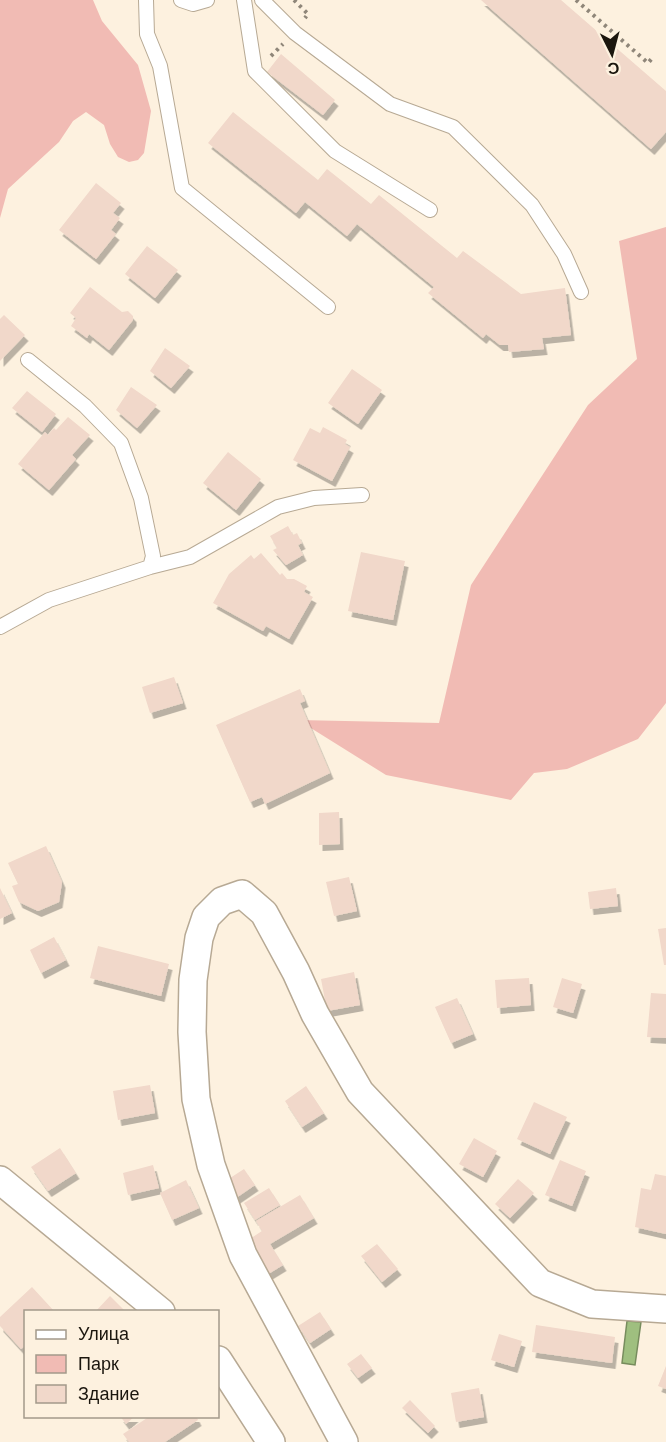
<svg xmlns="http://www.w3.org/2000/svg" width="666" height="1442" viewBox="0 0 666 1442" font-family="Barlow,sans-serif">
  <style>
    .green { fill: #f1bbb4 }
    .water { fill: #9fbf7f; stroke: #778c5d; stroke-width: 1.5 }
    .building { fill: #f1d8ca; filter: url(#shadow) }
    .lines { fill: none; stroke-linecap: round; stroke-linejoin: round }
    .service-casing { stroke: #b7a994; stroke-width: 16 }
    .minor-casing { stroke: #b7a994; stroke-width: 30 }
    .path { stroke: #8f8679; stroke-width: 4; stroke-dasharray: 3 4.5; stroke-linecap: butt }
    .service { stroke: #fff; stroke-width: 14 }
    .minor { stroke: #fff; stroke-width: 27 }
  </style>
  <defs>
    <filter id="shadow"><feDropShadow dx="3.5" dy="6" stdDeviation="0" flood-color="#0004"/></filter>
  </defs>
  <rect width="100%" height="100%" fill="#fdf1df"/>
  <path class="green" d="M0 0H93L102 21 138 65 151 111 144 153 138 160 129 162 118 157 110 144 104 125 86 112 73 121 59 142 8 189 0 218Z
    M666 227V703L638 739 567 769 534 773 511 800 386 775 298 720 439 723 471 585 588 405 637 359 619 241Z"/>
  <path class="water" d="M627 1321 641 1322 635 1365 622 1363Z"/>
  <path class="building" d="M481 0H561L666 91V132L651 149Z
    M281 54 335 100 323 115 267 72Z
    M233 112 318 180 327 169 371 204 379 195 457 258 463 251 521 294 565 288 571 335 542 338 544 349 509 352 508 345H500L486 334 483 338 428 293 434 287 357 224 347 236 305 202 296 213 208 143Z
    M96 183 121 203 113 213 120 218 111 230 116 234 96 259 59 230Z
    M147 246 178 270 155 298 125 274Z
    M90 287 122 312 128 311 133 316V320L109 350 89 334 87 338 71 326 76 318 70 313Z
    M4 315 25 335 0 361V319Z
    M165 348 190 366 171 388 150 371Z
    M352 369 382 390 358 424 328 403Z
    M131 387 157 405 137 428 116 410Z
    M27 391 56 414 42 432 12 408Z
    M68 417 90 435 72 455 76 459 49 490 18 464 45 432 48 435 54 428 56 430Z
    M323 427 347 440 345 444 350 447 332 481 293 460 310 428 320 433Z
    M228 452 261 479 236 510 203 483Z
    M288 526 293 535 297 533 302 543 298 545 303 555 286 565 273 550 277 548 270 536Z
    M361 552 405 561 393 620 348 611Z
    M261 553 280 575 282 573 287 579H294L307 586 304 592 313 597 289 639 266 626 263 631 213 603 229 574 251 555 254 559Z
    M174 677 183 703 150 713 142 687Z
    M300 689 305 701 300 703 330 773 265 804 262 797 250 802 216 725Z
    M339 812 340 844 319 845V813Z
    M46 846 62 882 59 902 38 911 19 902 12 886 18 884 8 863Z
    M349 877 357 911 334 916 326 882Z
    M0 888 12 913 0 919Z
    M616 888 618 906 590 909 588 892Z
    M666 928V965H664L658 929Z
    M54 937 66 960 41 973 30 950Z
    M98 946 169 964 161 996 90 978Z
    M354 972 360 1005 327 1011 321 979Z
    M529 978 531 1005 497 1008 495 980Z
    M562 978 582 984 573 1013 553 1007Z
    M651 993 666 994V1038L647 1037Z
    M457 998 473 1034 451 1043 435 1007Z
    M150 1085 155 1113 118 1120 113 1091Z
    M306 1086 324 1113 302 1127 285 1101Z
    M534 1102 567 1117 550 1154 517 1139Z
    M474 1138 497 1151 483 1177 459 1164Z
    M60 1148 76 1173 48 1191 31 1167Z
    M560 1160 586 1171 572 1206 545 1195Z
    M153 1165 159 1188 128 1195 123 1173Z
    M244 1169 255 1185 236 1198 224 1182Z
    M655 1174 666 1176V1234L635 1227 641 1188 651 1190Z
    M518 1179 534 1193 510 1218 495 1204Z
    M186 1180 199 1208 172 1220 160 1193Z
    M269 1188 280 1205 255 1220 244 1203Z
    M300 1195 314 1218 270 1244 283 1265 265 1276 245 1242 262 1231 256 1221Z
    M377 1244 398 1269 382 1282 361 1256Z
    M32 1287 55 1312H26V1345L21 1349 0 1326V1317Z
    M110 1296 126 1312H95Z
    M320 1312 331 1329 310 1343 298 1326Z
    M536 1325 615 1337 612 1363 532 1352Z
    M499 1334 522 1341 514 1367 491 1360Z
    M361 1354 372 1368 358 1378 347 1364Z
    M666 1366V1389L658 1386Z
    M479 1388 484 1417 456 1422 451 1393Z
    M410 1400 435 1426 428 1433 402 1408Z
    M120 1416H135L126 1424Z
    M150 1416H196L198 1420 165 1442H129L123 1434Z"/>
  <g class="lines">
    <g class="service-casing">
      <path id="service" d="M146 0 147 34 160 66 182 188 328 307
        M181 0 193 4 207 0
        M244 0 255 71 335 151 430 210
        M262 0 295 33 390 104 453 127 532 205 564 254 581 292
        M150 567 190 557 278 507 314 498 362 495
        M0 627 49 600 150 567 153 556 141 498 121 443 85 406 28 360"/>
    </g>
    <g class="minor-casing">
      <path id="minor" d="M0 1180 161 1312
        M218 1360 271 1442
        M344 1442 243 1255 211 1165 196 1099 192 1032 193 980 199 938 206 917 222 901 242 894 264 913 296 972 315 1014 360 1092 540 1283 592 1304 666 1309"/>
    </g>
    <path class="path" d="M294 0 308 14 305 18
      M576 0 648 63 654 56
      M271 56 283 44"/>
    <use href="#service" class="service"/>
    <use href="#minor" class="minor"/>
  </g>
  <rect x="24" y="1310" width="195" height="108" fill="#fdf1df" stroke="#a3998b" stroke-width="1.5"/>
  <rect x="36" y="1330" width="30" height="9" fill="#ffffff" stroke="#a3998b" stroke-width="1.5"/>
  <text x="78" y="1340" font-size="18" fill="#1b160e">Улица</text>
  <rect x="36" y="1355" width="30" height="18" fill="#f1bbb4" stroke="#a3998b" stroke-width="1.5"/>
  <text x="78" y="1370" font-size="18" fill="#1b160e">Парк</text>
  <rect x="36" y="1385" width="30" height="18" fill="#f1d8ca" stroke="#a3998b" stroke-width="1.5"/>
  <text x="78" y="1400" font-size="18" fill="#1b160e">Здание</text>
  <g transform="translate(612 54) rotate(174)" stroke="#fdf1df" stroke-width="4.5" paint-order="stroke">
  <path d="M0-4.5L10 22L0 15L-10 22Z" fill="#1b160e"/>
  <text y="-9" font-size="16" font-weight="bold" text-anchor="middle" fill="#1b160e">С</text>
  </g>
</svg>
